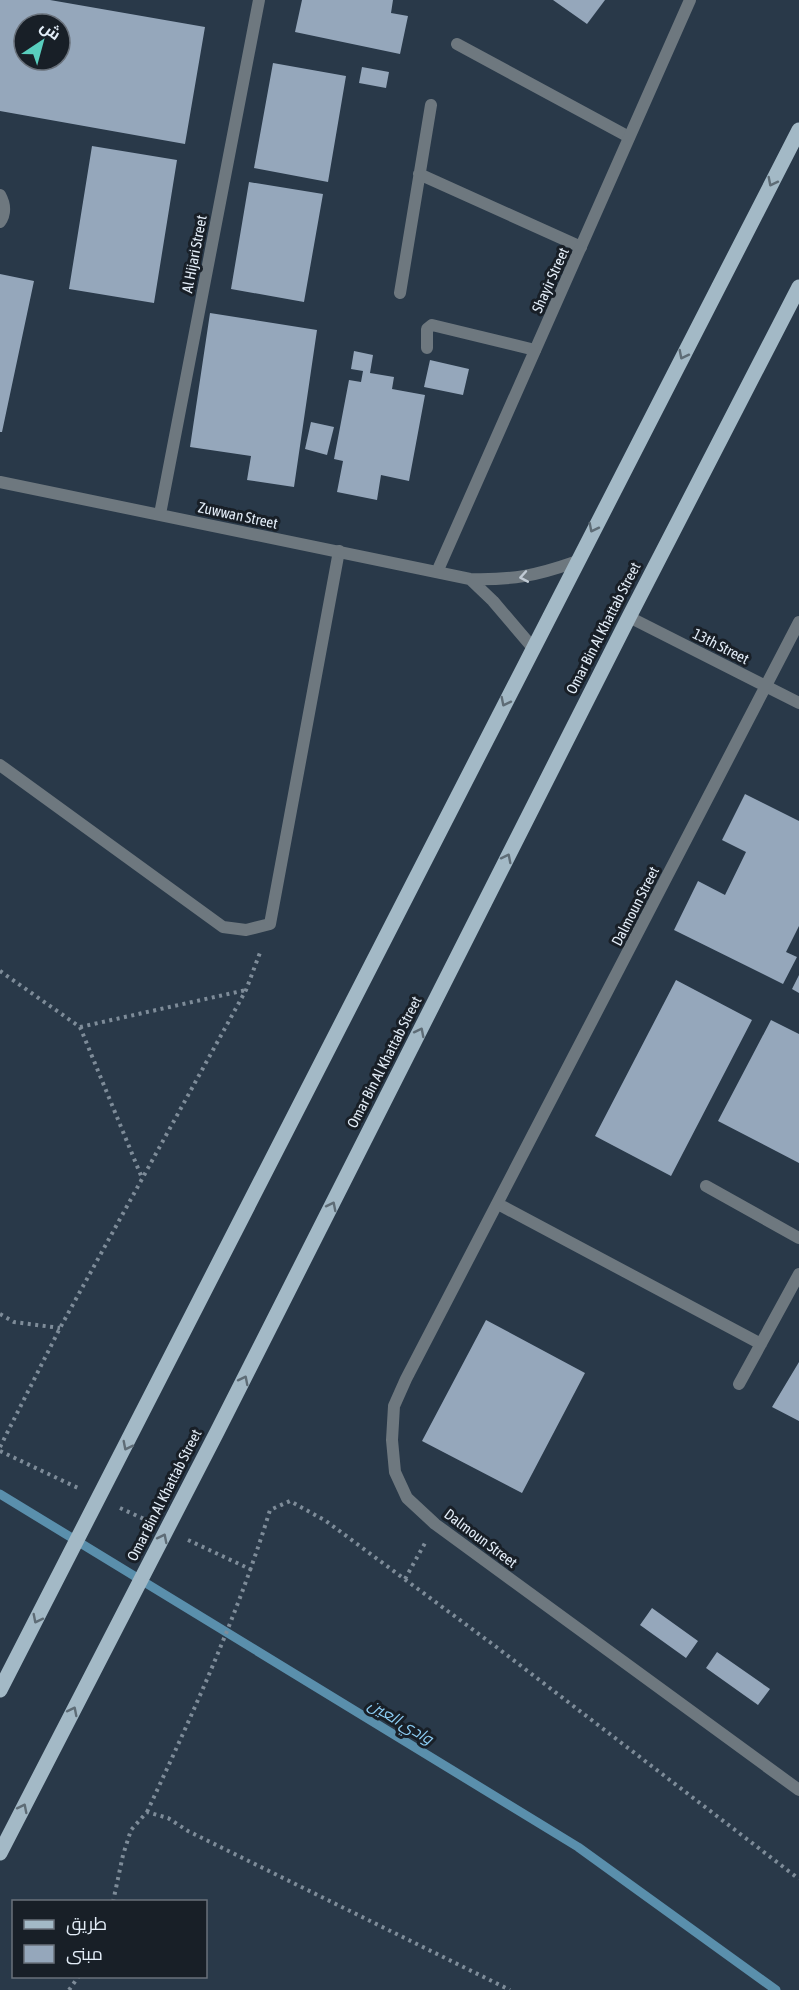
<svg xmlns="http://www.w3.org/2000/svg" width="799" height="1990" viewBox="0 0 799 1990" font-family="'Asap Condensed',Cairo,sans-serif">
  <style>
    .lines { fill: none; stroke-linecap: round; stroke-linejoin: round }
    .stream { stroke: #5a8fac; stroke-width: 9 }
    .building { fill: #95a7bb; fill-rule: evenodd }
    .path { stroke: #7e8c99; stroke-width: 4; stroke-dasharray: 3 4.5; stroke-linecap: butt }
    .service { stroke: #6e787f; stroke-width: 12 }
    .minor { stroke: #6e787f; stroke-width: 12 }
    .primary { stroke: #a3b9c6; stroke-width: 15 }
    .oneway { stroke: #5e6c76 }
    .oneway2 { stroke: #c0cad4 }
    .labels { text-anchor: middle; dominant-baseline: central; stroke-width: 6; stroke-linejoin: round; paint-order: stroke }
    .street-label { font-size: 15px; fill: #e3edf8; stroke: #181f27 }
    .water-label { font-size: 16px; font-style: italic; fill: #8dcef5; stroke: #181f27 }
  </style>
  <rect width="100%" height="100%" fill="#293949"/>
  <g class="lines">
    <path class="stream" d="M0 1494 578 1847 776 1990"/>
  </g>
  <path class="building" d="M0 0H50L205 27 185 144 0 111ZM24 24H60V60H24Z
    M302 0H393L391 13 408 16 400 54 295 32Z
    M553 0H605L587 24Z
    M273 63 346 76 328 182 254 168Z
    M362 67 389 72 386 88 359 83Z
    M92 146 177 160 154 303 69 289Z
    M249 182 323 194 304 302 231 289Z
    M0 274 34 281 2 432H0Z
    M210 313 317 330 294 487 247 480 251 456 190 447Z
    M354 351 373 355 370 373 394 377 392 389 425 395 409 481 381 475 377 500 337 492 343 461 334 459 349 380 361 382 363 371 351 369Z
    M430 360 469 369 463 395 424 387Z
    M311 422 334 427 327 455 305 449Z
    M745 794 799 821V926L786 952 797 957 783 984 674 930 698 881 725 895 746 852 722 840Z
    M799 975V993L792 989Z
    M676 980 752 1020 671 1176 595 1136Z
    M771 1020 799 1034V1163L718 1121Z
    M486 1320 585 1373 522 1493 422 1441Z
    M799 1362V1421L772 1407Z
    M652 1608 698 1641 686 1658 640 1625Z
    M717 1652 770 1689 758 1705 706 1668Z"/>
  <g class="lines">
    <path class="path" d="M0 971 80 1027 142 1178
      M80 1027 246 990
      M0 1314 14 1322 60 1328
      M0 1447 60 1328 246 990 261 950
      M0 1451 78 1488
      M120 1508 146 1520
      M188 1540 252 1570
      M405 1579 425 1543
      M147 1812C193 1713 238 1615 270 1510L290 1501 326 1521 495 1646 799 1879
      M113 1902 123 1855 131 1830 147 1812 168 1818 188 1831 510 1990
      M69 1990 79 1976"/>
    <path class="service" d="M457 44 629 137
      M419 174 581 247
      M400 293 431 105
      M427 348V329L432 325 535 350
      M0 765 223 927 246 930 270 924 339 551"/>
    <path class="minor" d="M0 195C5 204 6 213 0 222
      M0 482 470 579C513 580 535 576 575 562
      M160 514 259 0
      M437 572 690 0
      M470 579 493 601 533 648
      M629 617 799 703
      M799 622 406 1379 394 1406 392 1440 395 1472 407 1498 435 1524 799 1790
      M706 1186 799 1238
      M498 1204 761 1344
      M739 1384 799 1274"/>
    <path class="primary" d="M0 1690C269 1171 530 649 799 130
      M0 1853 217 1432 629 617 799 287"/>
  </g>
  <defs><path id="oneway-chevron" d="M-2-3.5L2.5 0L-2 3.5" fill="none" stroke-width="1.6" stroke-linecap="round" stroke-linejoin="round" transform="scale(1.5)"/></defs>
  <g class="oneway">
    <use href="#oneway-chevron" transform="translate(772 182) rotate(117)"/>
    <use href="#oneway-chevron" transform="translate(683 355) rotate(117)"/>
    <use href="#oneway-chevron" transform="translate(593 528) rotate(117)"/>
    <use href="#oneway-chevron" transform="translate(505 702) rotate(117)"/>
    <use href="#oneway-chevron" transform="translate(507 858) rotate(-63)"/>
    <use href="#oneway-chevron" transform="translate(420 1032) rotate(-63)"/>
    <use href="#oneway-chevron" transform="translate(332 1206) rotate(-63)"/>
    <use href="#oneway-chevron" transform="translate(244 1380) rotate(-63)"/>
    <use href="#oneway-chevron" transform="translate(127 1446) rotate(117)"/>
    <use href="#oneway-chevron" transform="translate(163 1538) rotate(-63)"/>
    <use href="#oneway-chevron" transform="translate(37 1619) rotate(117)"/>
    <use href="#oneway-chevron" transform="translate(73 1711) rotate(-63)"/>
    <use href="#oneway-chevron" transform="translate(23 1808) rotate(-63)"/>
  </g>
  <use class="oneway2" href="#oneway-chevron" transform="translate(524 577) rotate(170)"/>
  <g class="labels">
    <g class="street-label">
      <text transform="translate(194 254) rotate(-79)">Al Hijari Street</text>
      <text transform="translate(550 280) rotate(-66)">Shayir Street</text>
      <text transform="translate(238 515) rotate(12)">Zuwwan Street</text>
      <text transform="translate(603 628) rotate(-63)">Omar Bin Al Khattab Street</text>
      <text transform="translate(721 646) rotate(27)">13th Street</text>
      <text transform="translate(635 906) rotate(-63)">Dalmoun Street</text>
      <text transform="translate(384 1062) rotate(-63)">Omar Bin Al Khattab Street</text>
      <text transform="translate(164 1495) rotate(-63)">Omar Bin Al Khattab Street</text>
      <text transform="translate(481 1538) rotate(37)">Dalmoun Street</text>
    </g>
    <g class="water-label">
      <text transform="translate(401 1721) rotate(31)">وادي العين</text>
    </g>
  </g>
  <rect x="12" y="1900" width="195" height="78" fill="#181f27" stroke="#69717b" stroke-width="1.5"/>
  <rect x="24" y="1920" width="30" height="9" fill="#a3b9c6" stroke="#69717b" stroke-width="1.5"/>
  <text x="66" y="1930" font-size="18" fill="#e3edf8">طريق</text>
  <rect x="24" y="1945" width="30" height="18" fill="#95a7bb" stroke="#69717b" stroke-width="1.5"/>
  <text x="66" y="1960" font-size="18" fill="#e3edf8">مبنى</text>
  <g transform="translate(42 42) rotate(36)"><circle r="28" fill="#181f27" stroke="#69717b" stroke-width="1.5"/>
  <path d="M0-4.5L10 22L0 15L-10 22Z" fill="#59cebe"/>
  <text y="-9" font-size="16" font-weight="bold" text-anchor="middle" fill="#e3edf8">ش</text>
  </g>
</svg>
